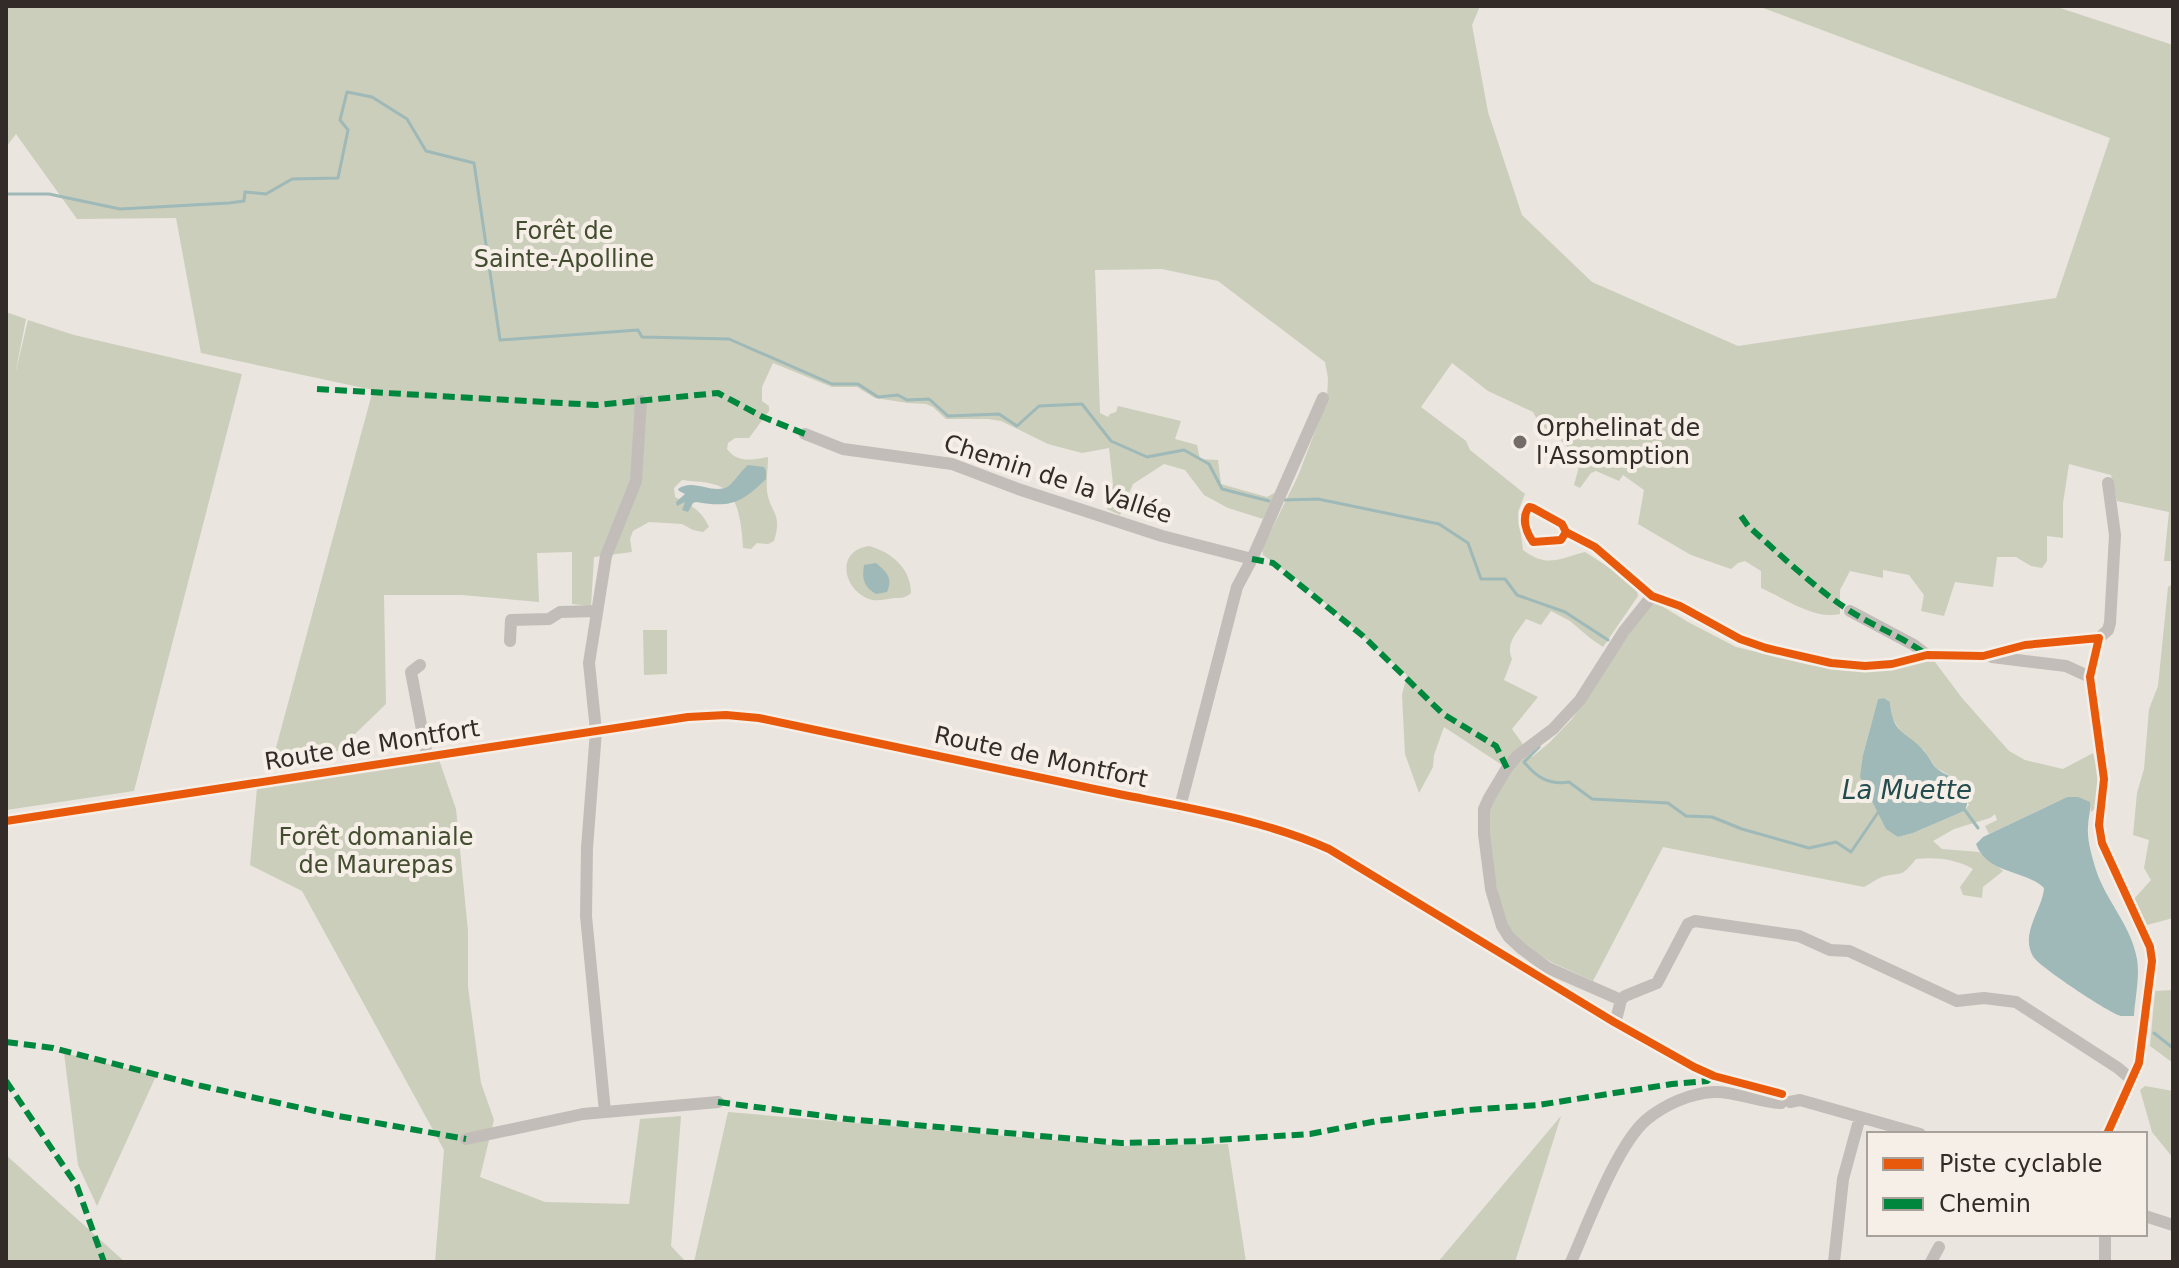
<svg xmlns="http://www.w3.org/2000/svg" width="2179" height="1268" viewBox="0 0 2179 1268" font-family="'DejaVu Sans',sans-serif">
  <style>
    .green { fill: #cbcebb; fill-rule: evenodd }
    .water { fill: #9eb9b8 }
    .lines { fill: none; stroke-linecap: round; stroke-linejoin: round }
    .stream { stroke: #9eb9b8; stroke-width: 3 }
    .minor { stroke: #c2bdb9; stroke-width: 12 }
    .quiet { stroke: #00873e; stroke-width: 6; stroke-dasharray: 12 6; stroke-linecap: butt }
    .cycleway-casing { stroke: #f6efe7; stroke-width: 13 }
    .cycleway { stroke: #e8590c; stroke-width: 8 }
    .poi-dot { fill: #736c68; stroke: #f6efe7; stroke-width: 3 }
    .labels { text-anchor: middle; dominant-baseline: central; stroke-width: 8; stroke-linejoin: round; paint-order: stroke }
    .park-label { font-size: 24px; fill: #434d2f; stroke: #f6efe7 }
    .poi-label { font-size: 24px; fill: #332b28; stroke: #f6efe7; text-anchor: start }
    .street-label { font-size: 24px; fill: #332b28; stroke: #f6efe7 }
    .water-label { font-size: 26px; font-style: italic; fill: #234c4e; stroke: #f6efe7 }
  </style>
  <rect width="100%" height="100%" fill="#eae5df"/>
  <path class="green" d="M6 6H1480L1472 25 1488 112 1522 215 1592 282 1738 346 2056 298 2110 138 1758 6H2054L2173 45V561H2164L2169 512 2117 501 2111 475 2069 464 2063 503V538L2047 536V561L2042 568 2031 566 2016 557H1997L1993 587 1955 582 1944 616 1921 611 1924 595 1909 575 1883 570V578L1850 571 1840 590V614C1814 620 1784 598 1761 588V571L1745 561 1738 563 1731 569 1691 555 1638 524 1644 490 1623 475 1619 481 1596 471 1591 473 1580 488 1574 485 1579 467C1575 459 1571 450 1565 444 1553 433 1540 428 1533 412L1488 391 1452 363 1421 407 1466 441 1470 450 1525 494 1518 512 1523 550C1547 568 1558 559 1585 552L1636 585 1638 596 1603 647 1590 638 1570 621 1551 611 1541 625 1526 619C1517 633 1505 643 1512 659L1504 680 1538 697 1512 729 1532 757 1549 743 1572 719 1652 600 1688 622 1736 647 1810 665 1855 670 1932 658 1962 698 2009 751 2025 760 2063 769 2093 753 2099 773 2096 808 2091 812 2089 802 2067 797 1989 834 1985 826 1997 820 1995 814 1990 818 1954 829 1933 841 1942 849 1979 852 2003 871 1983 887 1982 898 1963 895 1960 887 1973 869C1956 859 1936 857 1916 859 1900 879 1903 871 1882 877 1876 879 1870 884 1864 887L1663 847 1593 981 1553 963 1508 937 1479 807 1502 765 1444 727 1434 755 1433 767 1419 793 1405 754 1402 695 1407 675 1300 581 1263 555 1262 549 1298 476 1327 400 1328 378 1325 362 1218 281 1162 269 1095 270 1100 413 1108 417 1110 414 1116 412 1118 406 1181 421 1175 439 1197 445 1200 459 1218 460 1221 484 1267 497 1276 492 1263 519 1228 508 1204 495 1185 470 1164 464 1133 484 1120 515 1107 509 1113 484 1109 448 1082 453 1048 444 1001 421 988 419H946L933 407 926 404 908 403 875 398 857 387H832L773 363 762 387V401L769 406V411L749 438H735L728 443 727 449C737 463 752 460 768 457 768 468 766 480 767 491 770 513 783 513 774 541L768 544 757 543 751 549 743 548C742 531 740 503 727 491 716 481 696 482 682 480L674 488 675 497C691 505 702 511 709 527L703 532 693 530 682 524 649 522 633 531 630 539 632 552 594 557 591 606 572 604V552L537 553 539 602 462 595H384L386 704 326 762 271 766 373 390 201 353 176 218 77 219 16 134 6 147ZM1884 698 1890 702 1891 716 1903 735 1924 750 1936 768 1959 780 1969 805 1964 811 1913 833 1898 837 1863 755 1878 699Z
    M6 312 26 319 15 375 28 320 74 335 242 374 134 791 6 810Z
    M869 546C891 552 911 568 911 593 905 598 902 598 894 598 885 599 877 602 869 599 843 589 835 551 869 546Z
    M2173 584V918L2147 925 2134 899 2151 880 2144 868 2149 840 2133 835 2137 793 2144 769 2149 709 2158 686 2168 587Z
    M643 630H667V674L644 675Z
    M437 754 456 809 468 931V987L481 1083 494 1120 480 1177 545 1202 629 1204 640 1119 681 1116 671 1246 686 1262H435L444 1150 302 891 250 865 257 788Z
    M2173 990V1063L2150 1046 2155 991Z
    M64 1053 156 1076 97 1206 78 1165Z
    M2145 1086 2173 1091V1158L2152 1132 2140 1090Z
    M728 1112 1123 1146 1228 1144 1246 1262H694Z
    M1561 1116 1515 1262H1438Z
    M6 1155 125 1262H6Z"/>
  <path class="water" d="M748 465 764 467 766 471V479C741 503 731 508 696 502L693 503 688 512 682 510 685 502 677 506 676 502 685 494 679 491 678 489C694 477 715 497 730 485 736 479 741 471 748 465Z
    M876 563C887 572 893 578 887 592L876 594C863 586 862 579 864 565Z
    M1884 698 1890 702C1892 735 1907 731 1924 751 1928 755 1931 762 1935 767 1941 773 1949 775 1956 779 1967 786 1971 801 1964 811L1913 833 1898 837 1886 829 1860 777 1863 755 1878 699Z
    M2067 797H2078L2090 802C2091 811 2088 818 2088 827 2087 841 2092 856 2096 870 2106 901 2131 925 2137 959 2140 977 2135 998 2134 1016 2133 1016 2123 1016 2121 1016 2109 1013 2045 970 2036 960 2033 957 2031 953 2030 949 2024 928 2043 907 2044 888 2024 869 1988 875 1976 844L1983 837Z"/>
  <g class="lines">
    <path class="stream" d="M6 194H49L120 209 229 203 244 201 245 192 266 194 292 179 338 178 348 130 340 120 347 92 372 97 407 119 426 151 474 163 500 340 638 330 642 337 729 339 832 384H858L878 397 898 395 907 400 929 399 948 416 999 414 1017 426 1039 406 1082 404 1111 441 1147 457 1184 450 1209 464 1222 489 1269 501
      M1283 500 1318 499 1439 524 1468 543 1481 579H1505L1517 595 1565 612 1608 640
      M1539 747 1524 762C1537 778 1549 785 1569 782L1592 799 1668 803 1686 816 1712 817 1742 829 1809 848 1836 842 1851 852 1879 811
      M1964 809 1978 828
      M2154 1033 2173 1048"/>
    <path class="minor" d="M805 434 843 449 952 464 1018 489 1162 536 1252 559
      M1566 532 1561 540 1533 542C1526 532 1521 518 1529 507L1533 508 1562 524 1566 532 1595 547 1652 596 1680 606 1740 639 1766 648 1831 663 1865 666 1892 664 1927 655 1983 656 2025 645 2099 638
      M1850 611 1914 645 1927 655
      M2099 638 2090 677 2104 779 2099 825 2102 843 2150 947 2152 961 2139 1063 2107 1134
      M2099 638 2108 630 2110 623 2115 535 2108 483
      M510 641 511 620 549 619 560 612 597 611
      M1992 657 2066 666 2090 677
      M420 665 411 672 427 756
      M1180 807 1237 587 1252 559 1323 398
      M6 821 688 717 726 715 759 718C872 742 986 766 1099 790 1176 806 1257 817 1329 849L1614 1022 1694 1067 1714 1076 1782 1094
      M1621 1000 1548 968 1522 949 1509 937 1502 926 1491 889 1484 834V809L1489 798 1507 768 1517 756 1553 729 1580 700 1624 631 1652 596
      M1614 1022 1617 1016 1621 1000 1625 996 1657 983 1688 924 1695 921 1799 936 1830 950 1849 951 1957 1001 1984 998 2016 1002 2118 1068 2132 1080
      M1790 1102 1800 1100 1920 1134
      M605 1112 586 916 587 848 596 731 589 663 606 556 636 481 641 401
      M466 1139 583 1114 718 1102
      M2145 1216 2173 1225
      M2105 1234V1262
      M1571 1262C1587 1226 1617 1145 1646 1120 1664 1105 1690 1093 1714 1092 1734 1091 1759 1102 1781 1103
      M1834 1262 1843 1179 1860 1117
      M1931 1262 1939 1247"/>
    <path class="quiet" d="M317 389 596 405 718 393 763 417 805 434
      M1741 516 1748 526C1781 555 1813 587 1850 611 1875 627 1903 637 1927 655
      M1252 559 1273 563 1363 636 1443 714 1496 746 1507 768
      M6 1042 53 1048 197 1085 333 1115 466 1139
      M6 1081 77 1186 104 1262
      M718 1102 847 1119 1121 1143 1201 1141 1310 1134 1377 1121 1468 1110 1538 1105 1672 1084 1707 1081 1714 1076"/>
    <g class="cycleway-casing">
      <path id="cycleway" d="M1566 532 1561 540 1533 542C1526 532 1521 518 1529 507L1533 508 1562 524 1566 532 1595 547 1652 596 1680 606 1740 639 1766 648 1831 663 1865 666 1892 664 1927 655 1983 656 2025 645 2099 638 2090 677 2104 779 2099 825 2102 843 2150 947 2152 961 2139 1063 2107 1134
        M6 821 688 717 726 715 759 718C872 742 986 766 1099 790 1176 806 1257 817 1329 849L1614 1022 1694 1067 1714 1076 1782 1094"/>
    </g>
    <use href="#cycleway" class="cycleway"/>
  </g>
  <circle class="poi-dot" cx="1520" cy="442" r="8"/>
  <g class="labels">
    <g class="park-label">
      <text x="564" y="231">Forêt de<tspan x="564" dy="28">Sainte-Apolline</tspan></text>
      <text x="376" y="837">Forêt domaniale<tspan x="376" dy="28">de Maurepas</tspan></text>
    </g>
    <g class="poi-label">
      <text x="1536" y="428">Orphelinat de<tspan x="1536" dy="28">l'Assomption</tspan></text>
    </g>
    <g class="street-label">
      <text transform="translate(1058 479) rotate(18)">Chemin de la Vallée</text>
      <text transform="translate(372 745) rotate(-9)">Route de Montfort</text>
      <text transform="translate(1041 757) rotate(12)">Route de Montfort</text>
    </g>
    <g class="water-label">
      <text x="1907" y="790">La Muette</text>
    </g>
  </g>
  <rect width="2179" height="1268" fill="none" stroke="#332b28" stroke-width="16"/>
  <rect x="1867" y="1132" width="280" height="104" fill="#f6efe7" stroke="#a8a19b" stroke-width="2"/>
  <rect x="1883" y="1158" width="40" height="12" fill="#e8590c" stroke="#a8a19b" stroke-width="2"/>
  <text x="1939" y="1172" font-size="24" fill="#332b28">Piste cyclable</text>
  <rect x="1883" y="1198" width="40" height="12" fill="#00873e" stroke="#a8a19b" stroke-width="2"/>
  <text x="1939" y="1212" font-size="24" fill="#332b28">Chemin</text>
</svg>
